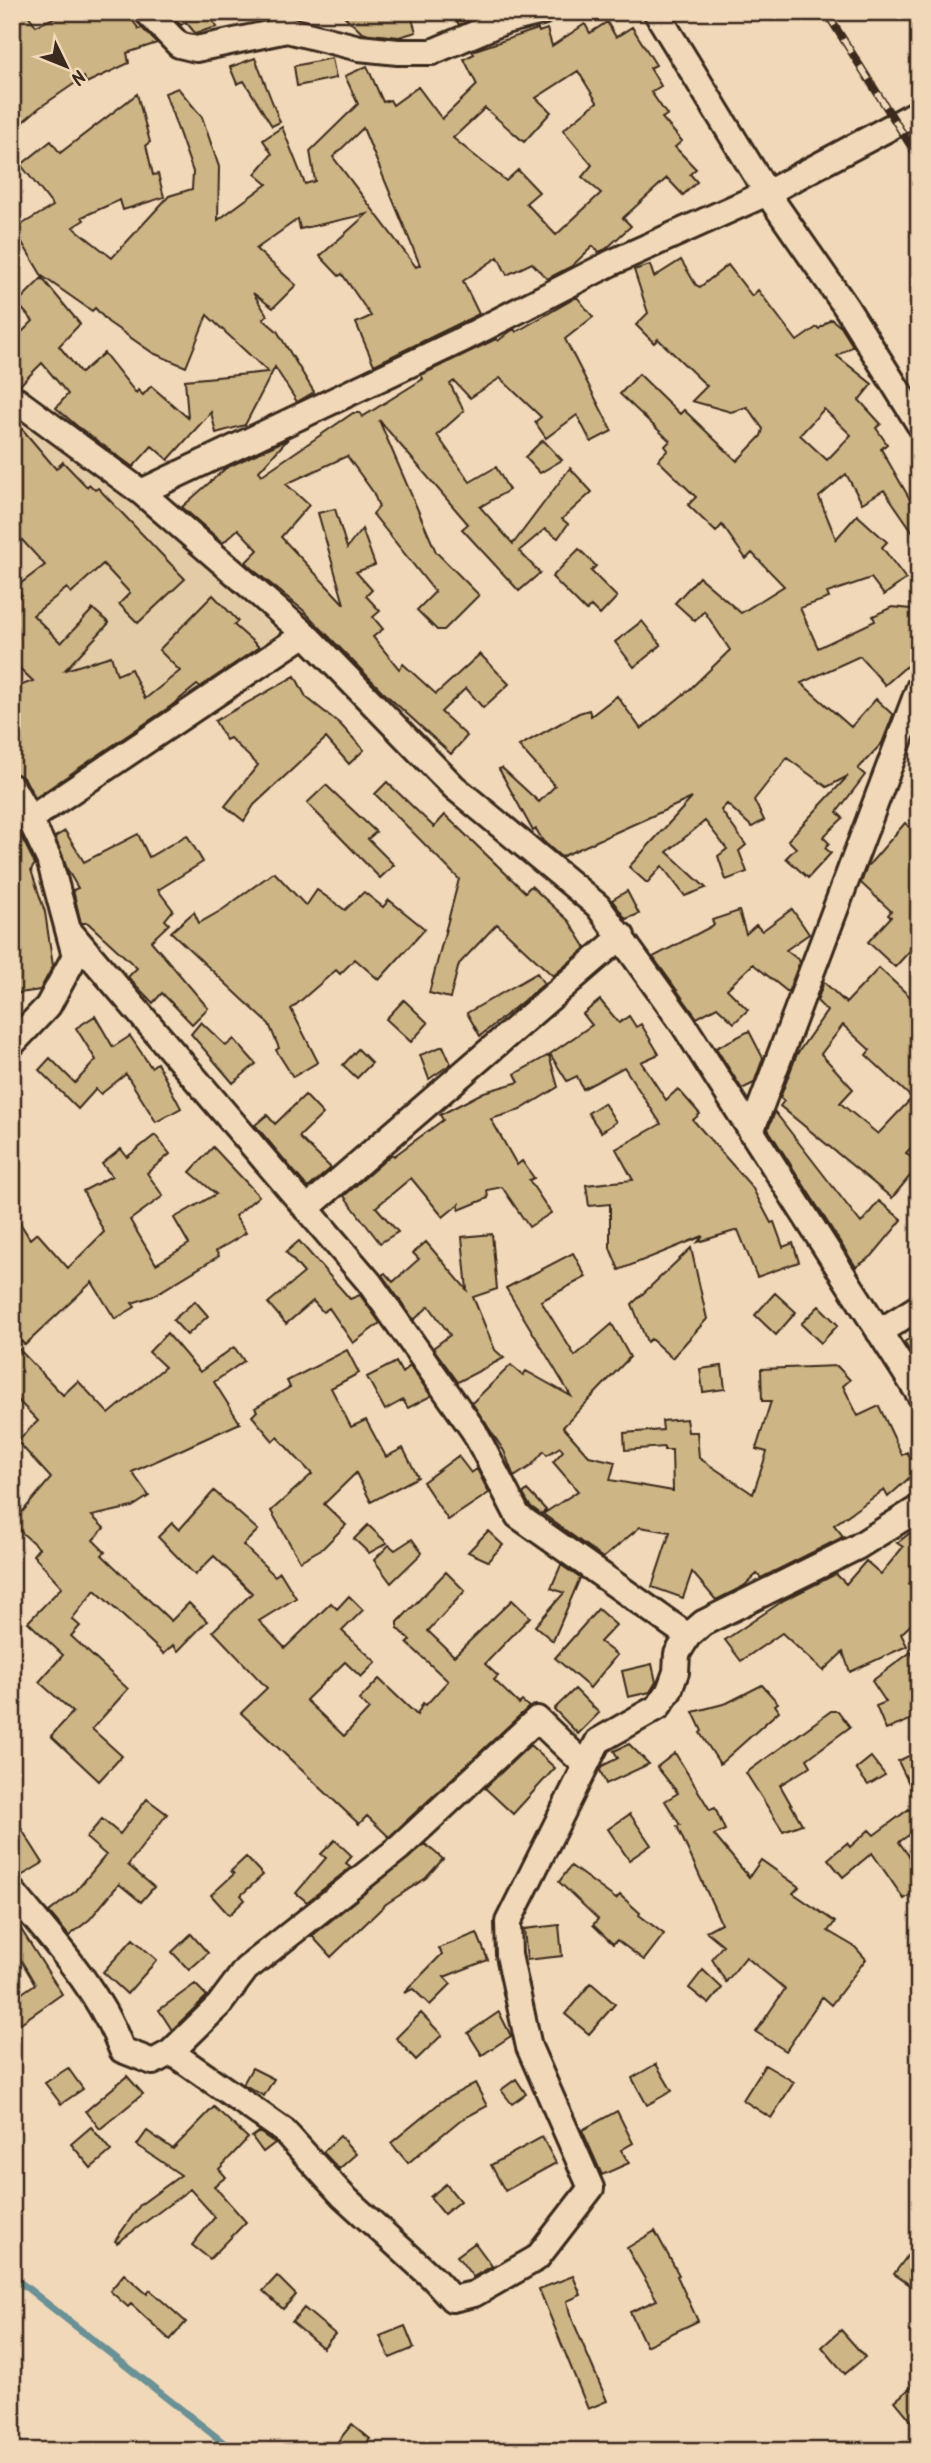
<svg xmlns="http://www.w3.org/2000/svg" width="931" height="2463" viewBox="0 0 931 2463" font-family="Kalam,sans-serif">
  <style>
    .built { fill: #e3cba6 }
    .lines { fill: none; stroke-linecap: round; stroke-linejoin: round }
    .stream { stroke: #699196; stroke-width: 7 }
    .building { fill: #ceb585; stroke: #3b2a1e; stroke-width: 2; fill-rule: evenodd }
    .minor-casing { stroke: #3b2a1e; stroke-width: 30 }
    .minor { stroke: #f0d8b8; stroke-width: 24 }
    .rail-casing { stroke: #3b2a1e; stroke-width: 8 }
    .rail { stroke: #f0d8b8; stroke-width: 5; stroke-dasharray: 16; stroke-linecap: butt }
  </style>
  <rect width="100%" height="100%" fill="#f0d8b8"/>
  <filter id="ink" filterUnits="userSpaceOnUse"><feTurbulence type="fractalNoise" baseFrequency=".0143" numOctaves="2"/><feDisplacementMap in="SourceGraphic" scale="14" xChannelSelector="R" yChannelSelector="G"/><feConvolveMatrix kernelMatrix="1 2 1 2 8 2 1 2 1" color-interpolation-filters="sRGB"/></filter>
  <g filter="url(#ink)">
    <path class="built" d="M20 402 280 634 37 796 12 753V408Z"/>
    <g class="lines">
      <path class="stream" d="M12 2276 234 2451"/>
    </g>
    <path class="building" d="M12 12H26L36 26 67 12H126L139 29 142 28 157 43 127 53 129 63 86 83 84 77 39 108 12 131Z
      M179 12H206L217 27 195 33 186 22 181 25 171 16Z
      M340 12H410L416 32 399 37 362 33Z
      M452 12H483L484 14 459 25Z
      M607 22 616 37 632 27 656 65 650 68 661 86 651 92 667 115 662 118 682 141 675 147 696 169 690 174 697 182 683 195 667 178 623 218 631 226 606 249 599 252 593 246 572 266 547 279 532 263 507 275 498 257 463 281 479 314 374 365 356 323 371 316 342 274 339 276 320 256 367 214 300 229 298 219 256 249 296 285 273 308 253 293 267 315 263 319 277 331 314 392 297 402 275 367 245 425 216 433 211 412 168 460 152 446 133 467 77 426 56 408 68 394 42 363 20 385 12 382V342L33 321 17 303 42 278 80 324 59 346 81 373 104 353 136 393 138 390 143 395 151 386 188 418 185 380 268 372 207 315 186 367 153 353 108 322 95 308 92 311 42 276 14 229 53 206 21 165 51 141 60 153 137 94 150 142 146 145 153 175 158 174 164 197 123 210 120 200 82 217 84 220 73 227 112 258 169 196 192 189 193 172 165 93 178 88 202 117 219 167 218 220 267 184 255 174 272 154 263 140 282 127 305 184 315 181 310 151 358 104 345 76 367 66 383 102 390 100 393 105 418 87 442 119 477 85 464 59 474 54 472 51 538 29 539 32 547 29 552 46 585 24 590 33ZM578 71 597 102 563 130 592 165 582 177 601 193 556 235 526 203 539 192 518 170 506 181 453 138 485 108 524 142 551 112 536 98ZM363 128 420 265 416 267 333 157Z
      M255 58 280 122 272 126 244 81 237 84 230 67Z
      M332 58 336 78 297 86 294 66Z
      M681 260 696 285 700 287 728 265 752 296 758 290 797 341 817 327 819 329 831 319 841 327 853 346 837 356 872 384 859 400 881 424 876 428 887 444 881 449 919 515V533L915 535 884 490 862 503 846 474 819 497 836 539 857 515 887 542 882 547 906 579 884 595 871 578 827 593 829 598 800 608 818 648 875 621 873 616 892 607 919 610V655L885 685 860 656 801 683 851 727 876 699 893 715 882 743 858 769 865 775 837 812 843 818 823 837 829 843 825 848 831 853 808 878 786 858 796 848 788 840 848 776 827 787 787 758 754 800 764 820 752 827 727 804 721 810 746 845 739 851 747 872 726 880 718 856 727 849 705 821 667 852 706 888 685 896 662 866 647 883 629 867 692 798 561 857 543 841 536 829 533 831 499 769 502 768 539 802 555 786 519 746 579 713 589 710 591 716 617 696 641 729 690 689 730 650 704 611 695 621 675 603 699 577 741 613 784 586 752 553 746 559 722 525 716 532 688 505 696 497 658 460 668 450 665 446 670 441 620 394 639 374 680 414 684 410 737 461 761 436 763 429 747 407 731 412 692 401 707 386 658 339 654 343 636 325 648 313 634 270 650 265 654 277ZM824 409 851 435 827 460 800 435Z
      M577 297 593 317 565 339 612 431 591 442 577 415 546 438 535 422 541 417 500 378 470 398 454 381 450 384 464 411 437 435 470 482 496 467 509 490 480 507 513 544 570 468 592 492 562 519 568 524 558 538 545 529 519 551 540 573 519 591 462 529 468 524 379 420 436 552 479 595 444 630H437L417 610 435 592 373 514 379 507 373 492 347 456 286 484 309 505 281 537 344 604 318 513 335 509 347 548 362 529 375 565 356 572 372 590 366 596 380 611 373 617 383 629 373 637 399 669 403 664 436 694 480 654 509 684 483 708 466 688 441 712 467 736 451 754 382 691 303 610 256 572 246 562 258 550 238 529 223 543 182 507 226 468 288 439 259 471 262 475 353 413H360L362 417 423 379 421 375 496 339 498 341 508 333 514 329 516 332Z
      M12 417 56 469 63 462 87 487 89 484 95 490 98 488 185 579 138 623 119 604 130 593 103 564 71 593 67 588 33 615 61 643 93 609 109 623 65 670 111 656 117 675 131 669 145 699 180 671 159 650 213 595 238 621 234 625 259 647 200 687 197 685 171 706 35 798 25 779 12 772V689L33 681 12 661V596L16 600 22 595 16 587 45 565 12 529Z
      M543 440 562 460 540 473 525 457Z
      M579 549 596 566 591 571 617 597 600 615 591 606 586 611 552 577Z
      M642 621 661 645 634 667 615 642Z
      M295 676 306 697 340 724 364 750 349 764 326 738 254 805 244 821 225 806 258 765 230 738 226 740 215 721Z
      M387 782 434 827 445 815 525 892 531 886 569 921 586 948 553 976 497 924 459 964 450 998 429 993 459 879 375 794Z
      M326 785 376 832 368 839 394 865 380 878 307 803Z
      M12 818 35 864 31 870 45 912 53 966 40 990 12 994Z
      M905 823 919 836V941L895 967 868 942 891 917 888 915 891 911 861 883 867 867Z
      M65 831 84 862 138 834 149 857 187 835 203 862 158 890 173 910 165 920 169 924 151 941 208 1008 192 1024 162 993 153 1003 128 977 137 968 88 923H81L73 890 78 888 68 871 55 837Z
      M274 872 306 906 317 890 345 910 364 892 383 907 389 900 425 929 379 980 355 959 340 974 336 970 291 1009 318 1062 293 1077 276 1050 279 1048 269 1024 171 932 194 912 199 923 222 910Z
      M627 891 639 914 626 919 612 900Z
      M792 909 809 934 786 950 800 961 788 992 753 964 727 989 748 1010 734 1023 717 1007 697 1018 653 957 714 925 712 920 739 911 746 934 756 925 762 931Z
      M879 968 919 1005V1139L906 1153 919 1165 892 1198 780 1106 784 1101 780 1098 797 1054 827 1011 817 1001 824 982 846 1003ZM843 1025 870 1050 866 1055 912 1098 878 1134 840 1103 853 1089 821 1054Z
      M537 973 544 984 480 1036 467 1013Z
      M404 1000 428 1023 411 1042 386 1019Z
      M600 1000 619 1023 629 1016 636 1027 641 1024 659 1054 641 1062 666 1100 678 1089 700 1114 693 1120 752 1187 771 1223 774 1222 783 1247 793 1243 799 1262 757 1277 738 1230 698 1242 703 1236 619 1270 610 1248V1204L589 1206 586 1185 633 1180 616 1149 661 1124 624 1067 583 1089 577 1076 567 1081 550 1054 592 1025 583 1014Z
      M95 1016 113 1047 130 1036 151 1067 157 1063 181 1108 156 1122 126 1074 101 1094 96 1089 78 1109 39 1070 50 1058 75 1083 96 1060 76 1028Z
      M201 1022 226 1046 234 1039 256 1064 233 1083 191 1034Z
      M749 1031 763 1058 754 1083 742 1089 716 1048Z
      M443 1046 451 1064 429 1079 420 1055Z
      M358 1049 372 1063 357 1078 343 1065Z
      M549 1055 558 1087 520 1110 491 1119 517 1165 522 1161 534 1178 529 1180 551 1213 529 1227 502 1187 487 1190 488 1198 459 1210V1204L443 1217 411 1178 376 1207 398 1232 380 1243 344 1196 392 1154 394 1156 443 1120 440 1115 484 1092 519 1082 515 1074Z
      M305 1095 323 1114 299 1137 331 1168 308 1188 255 1125 267 1115 275 1124Z
      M604 1103 616 1122 601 1132 588 1113Z
      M775 1112 861 1223 879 1201 902 1220 872 1256 856 1267 768 1129Z
      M155 1135 170 1154 147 1173 163 1196 130 1220 156 1264 189 1244 174 1218 216 1194 190 1172 213 1147 259 1196 235 1216 246 1233 216 1251 219 1256 153 1296 132 1303 135 1307 115 1319 92 1282 25 1345 12 1332V1210L30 1239 37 1233 68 1268 104 1232 83 1191 112 1176 102 1164 121 1149 127 1157Z
      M492 1234 497 1289 473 1297 495 1350 504 1358 458 1382 433 1348 450 1335 429 1306 414 1320 382 1275 385 1273 393 1282 419 1259 413 1253 426 1242 467 1290 462 1237Z
      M299 1241 350 1299 360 1295 380 1323 353 1343 329 1308 323 1312 313 1301 286 1324 268 1303 304 1273 286 1252Z
      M691 1248 707 1319 672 1358 651 1339 647 1342 632 1304Z
      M573 1253 586 1277 541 1301 575 1356 612 1324 630 1357 563 1427 589 1456 615 1462 610 1480 673 1491 672 1450H664V1447L625 1450 624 1433 663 1430 662 1421 686 1419 688 1432H697L699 1458 753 1494 767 1452 756 1449 771 1401H762L761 1369 837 1366 850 1380 843 1386 858 1416 879 1406 902 1455 907 1452 918 1470 888 1497 884 1490 834 1525 843 1536 839 1539 761 1578 757 1574 744 1586 716 1600 692 1572 683 1598 652 1587 670 1532 640 1527 603 1558 543 1514 578 1491 553 1462 563 1451 560 1447 547 1455 544 1451 531 1466 514 1477 504 1451 472 1403 511 1365 523 1375 526 1371 571 1396 506 1288Z
      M775 1293 796 1312 776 1335 755 1315Z
      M195 1301 208 1316 187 1335 173 1320Z
      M819 1306 838 1325 821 1343 801 1324Z
      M167 1333 200 1372 234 1347 244 1361 214 1382 240 1423 132 1472 149 1496 132 1507 92 1516 104 1528 93 1540 105 1552 102 1555 171 1621 189 1603 207 1621 178 1651 173 1645 164 1654 95 1590 72 1619 80 1626 71 1636 128 1689 92 1729 122 1756 99 1781 51 1736 73 1712 39 1682 63 1655 28 1622 62 1587 33 1555 39 1548 12 1524 51 1478 17 1441 38 1421 12 1394V1342L63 1395 78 1381 109 1414 165 1367 149 1352Z
      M919 1333V1366L904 1342Z
      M347 1350 359 1373 331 1388 351 1427 366 1420 386 1457 403 1448 418 1477 371 1502 356 1473 324 1504 346 1525 323 1548 300 1561 271 1511 312 1474 277 1437 273 1441 252 1416 257 1411 255 1408 290 1387 287 1381Z
      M396 1362 402 1373 410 1366 431 1396 408 1408 403 1400 385 1410 367 1377Z
      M722 1366 725 1389 703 1392 700 1369Z
      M458 1456 471 1473 477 1469 489 1493 448 1520 423 1482Z
      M527 1490 546 1510 541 1514 530 1506 523 1494Z
      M214 1491 258 1530 243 1545 275 1576 280 1572 296 1598 259 1621 285 1648 331 1603 337 1609 349 1596 363 1610 342 1631 376 1662 361 1677 345 1662 306 1700 344 1736 369 1709 359 1700 379 1679 417 1715 423 1703 426 1705 448 1681 407 1643 410 1640 398 1628V1622L446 1572 465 1591 428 1631 454 1656 512 1600 530 1617 485 1664 498 1676 494 1680 519 1704 522 1701 529 1707 389 1837 367 1816 359 1824 241 1713 267 1688 213 1631 252 1593 214 1556 195 1575 158 1537 172 1523 179 1530Z
      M368 1525 387 1543 369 1553 354 1539Z
      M919 1526V1573L909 1584 919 1595V1617L901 1634 907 1646 850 1672 843 1652 823 1671 782 1633 741 1661 725 1640 784 1600 836 1574 846 1584 866 1561 881 1574 903 1547 897 1543Z
      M488 1531 503 1545 488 1561 468 1552Z
      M412 1539 422 1553 391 1583 374 1560 389 1545 395 1550Z
      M561 1565 580 1578 553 1641 535 1626 564 1593 551 1588Z
      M598 1609 616 1625 600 1642 617 1655 590 1688 555 1658Z
      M911 1652 919 1667V1716L886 1730 876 1706 886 1702 872 1681Z
      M652 1664 656 1682 650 1692 628 1697 622 1671Z
      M762 1685 778 1703 775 1705 779 1711 720 1764 700 1733 702 1731 693 1712 727 1703Z
      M575 1689 599 1713 578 1734 554 1709Z
      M831 1711H838L850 1727 807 1759 811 1766 780 1785 802 1824 783 1831 746 1773Z
      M629 1744 649 1764 606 1784 600 1770 602 1766 618 1758 614 1751Z
      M530 1745 555 1768 513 1814 485 1788Z
      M919 1751V1804L898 1761Z
      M675 1753 710 1810 715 1808 725 1830 714 1835 749 1877 761 1860 799 1887 793 1893 835 1922 828 1931 855 1947 866 1959 831 2005 822 1997 786 2051 756 2032 785 1989 746 1957 726 1982 712 1959 723 1945 706 1931 721 1923 677 1826 680 1825 665 1801 678 1793 657 1767Z
      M871 1757 885 1775 868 1785 856 1769Z
      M147 1799 167 1814 128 1865 154 1887 141 1902 119 1884 90 1919 69 1936 49 1912 76 1891 106 1855 86 1838 102 1819 120 1834Z
      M909 1809 919 1822V1828L899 1842 919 1870V1889L904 1899 872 1853 843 1877 828 1859 847 1843 850 1847 869 1830 874 1835Z
      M12 1814 43 1863 21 1876 12 1865Z
      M630 1814 651 1845 629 1860 608 1829Z
      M335 1840 352 1856 346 1863 351 1867 307 1902 296 1893 326 1858 321 1854Z
      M425 1844 443 1859 426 1878 386 1904 331 1957 312 1936Z
      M246 1857 263 1875 241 1895 245 1900 229 1915 211 1895 234 1874 231 1871Z
      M571 1866 616 1899 620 1895 640 1913 639 1915 664 1934 644 1960 617 1940 613 1944 593 1925 598 1919 559 1882Z
      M12 1915 62 1994 12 2029V2000L35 1984 12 1945Z
      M559 1925 562 1956 527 1960 524 1929Z
      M477 1933 488 1960 444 1977 451 1984 430 2005 413 1989 404 1993 442 1954 439 1948Z
      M191 1934 208 1953 189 1970 172 1952Z
      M133 1939 157 1960 127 1994 103 1972Z
      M703 1970 722 1988 709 2004 689 1988Z
      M591 1983 615 2004 589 2034 565 2014Z
      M195 1984 207 1996 172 2030 159 2010Z
      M499 2012 511 2036 482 2055 468 2033Z
      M421 2013 442 2035 416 2060 396 2038Z
      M656 2064 672 2091 647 2105 632 2078Z
      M765 2065 794 2082 771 2118 743 2100Z
      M68 2068 83 2089 61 2104 45 2083Z
      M252 2068 274 2079 264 2096 243 2084Z
      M127 2076 143 2094 100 2129 86 2111Z
      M516 2079 526 2094 512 2104 501 2090Z
      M475 2083 487 2106 459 2121 408 2163 391 2143 442 2101Z
      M214 2107 248 2138 219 2169 226 2177 214 2186 246 2222 210 2259 192 2245 215 2217 190 2189 117 2243 115 2241 140 2205 181 2175 137 2145 147 2131 173 2149Z
      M617 2111 633 2143 621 2150 629 2163 602 2175 582 2130Z
      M91 2127 111 2151 91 2168 71 2144Z
      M259 2132 275 2143 263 2152 252 2137Z
      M340 2136 356 2154 339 2169 323 2152Z
      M542 2137 556 2163 505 2191 491 2165Z
      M446 2184 460 2201 444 2214 430 2197Z
      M655 2231 679 2275 677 2276 698 2321 646 2346 630 2312 657 2300 627 2248Z
      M919 2240V2291L894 2274Z
      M475 2243 492 2266 473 2277 457 2256Z
      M124 2274 147 2294 150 2290 186 2322 170 2340 131 2304 128 2307 110 2291Z
      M277 2276 296 2295 283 2309 263 2291Z
      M573 2276 581 2295 567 2301 570 2314 607 2401 588 2409 539 2289Z
      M304 2308 335 2334 323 2348 292 2322Z
      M405 2326 414 2348 390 2358 380 2336Z
      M841 2330 865 2357 845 2374 822 2347Z
      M919 2381V2430L895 2401Z
      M352 2424 370 2439 360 2451H330Z"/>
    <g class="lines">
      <g class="minor-casing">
        <path id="minor" d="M147 12 179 45 196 49 287 30 359 48 398 52H432L505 21 542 12
          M656 12 767 193 846 307 919 424
          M12 397 141 492 305 634 454 787 598 906 683 1024 919 1394
          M141 492 459 341 611 263 767 193 919 112
          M12 787 30 819
          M71 933 369 1282 474 1431 518 1516 688 1636
          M12 1044 48 1006 75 956 49 859 30 819 305 634
          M751 1132 919 688
          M306 1209 622 936
          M879 1332 919 1307
          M12 1891C54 1942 98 1988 122 2050L153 2062 171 2052 283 2130 343 2196 434 2279 452 2299 474 2294 537 2258 591 2188 529 2047 509 1955 508 1922 598 1741 658 1707 669 1691 676 1672 677 1654 688 1636 703 1623 857 1547 919 1508
          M171 2052 219 2005 246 1969 399 1848 537 1719 585 1765"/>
      </g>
      <use href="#minor" class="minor"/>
      <g class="rail-casing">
        <path id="rail" d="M826 12 919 159"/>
      </g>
      <use href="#rail" class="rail"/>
    </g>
  </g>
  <rect width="931" height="2463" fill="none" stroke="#f0d8b8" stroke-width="42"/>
  <rect x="21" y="21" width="889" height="2421" fill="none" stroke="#3b2a1e" stroke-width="2.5" filter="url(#ink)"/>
  <g transform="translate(66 66) rotate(133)" stroke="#f0d8b8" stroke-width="5" paint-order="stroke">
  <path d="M0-5L12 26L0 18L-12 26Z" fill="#3b2a1e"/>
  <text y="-10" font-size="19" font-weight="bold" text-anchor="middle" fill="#3b2a1e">N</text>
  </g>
</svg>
